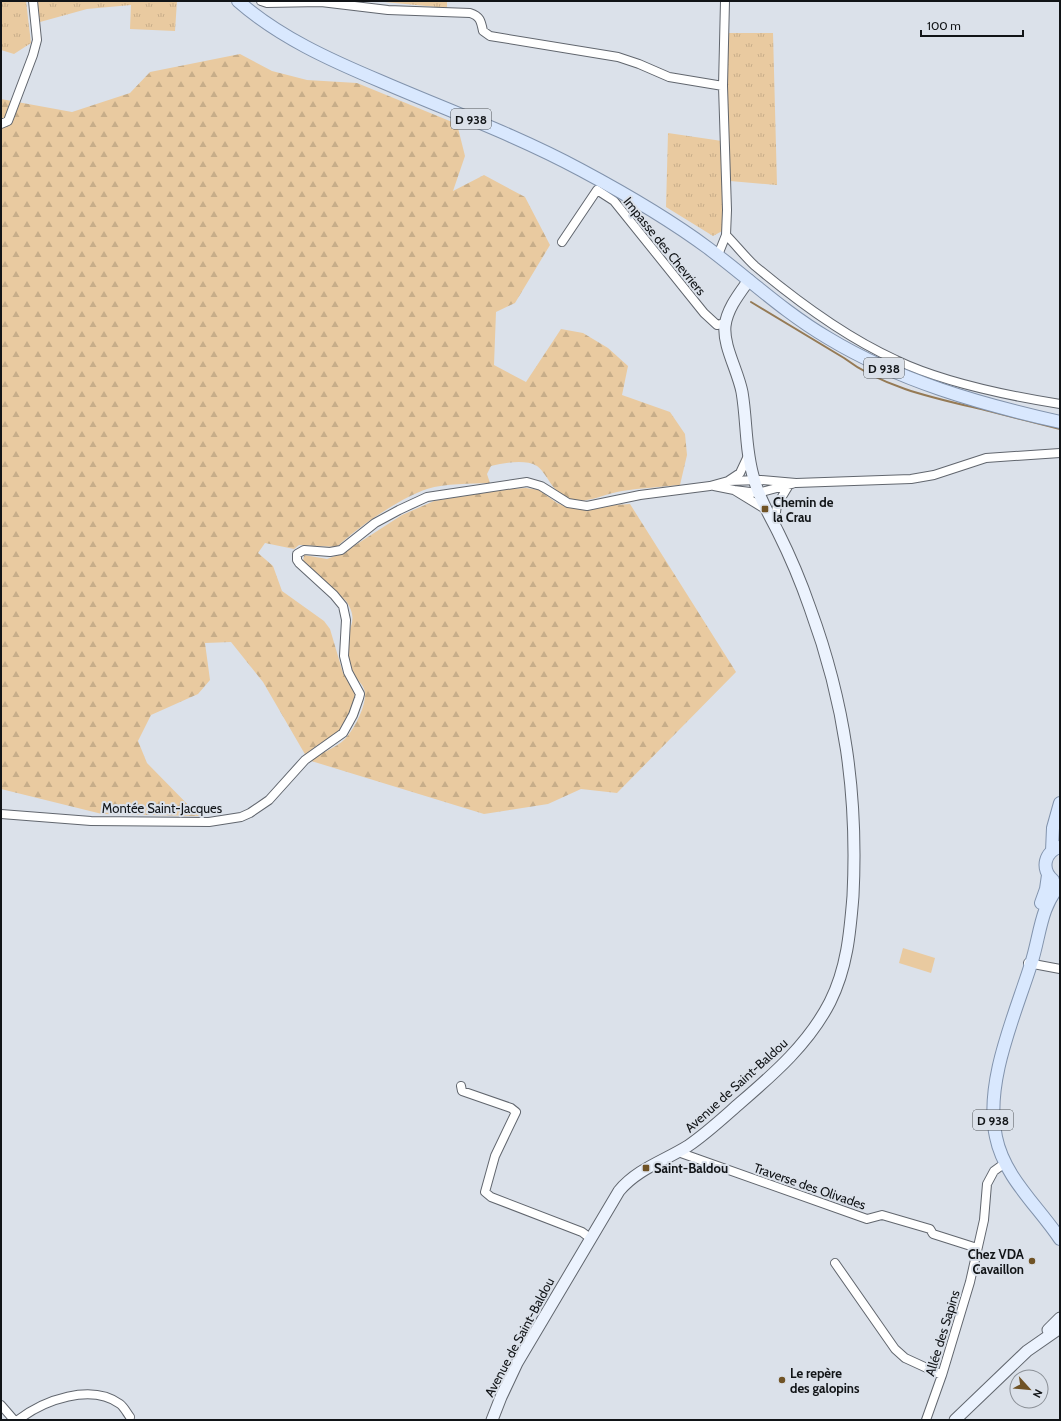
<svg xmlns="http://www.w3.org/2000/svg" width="1061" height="1421" viewBox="0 0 1061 1421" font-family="Cabin,sans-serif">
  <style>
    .grass { fill: url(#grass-tufts) }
    .forest { fill: url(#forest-firs) }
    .pitch { fill: #e9caa0 }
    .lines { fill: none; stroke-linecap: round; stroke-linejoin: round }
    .stream { stroke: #957a55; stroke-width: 2 }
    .street-casing { stroke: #61666e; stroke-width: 10 }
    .secondary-casing { stroke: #61666e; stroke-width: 13 }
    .primary-casing { stroke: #8293ac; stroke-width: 14 }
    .street { stroke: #fff; stroke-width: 8 }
    .secondary { stroke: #ecf3fe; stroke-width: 11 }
    .primary { stroke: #d9e8fe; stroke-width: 12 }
    .poi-dot { fill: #705326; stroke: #dbe1ea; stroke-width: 1.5 }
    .labels { text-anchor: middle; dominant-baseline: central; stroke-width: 4; stroke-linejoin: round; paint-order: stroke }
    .shield { fill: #dbe1ea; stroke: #4e5256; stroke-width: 1 }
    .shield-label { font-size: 12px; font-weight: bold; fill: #111417 }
    .street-label { font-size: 13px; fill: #111417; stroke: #dbe1ea }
    .poi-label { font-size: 13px; font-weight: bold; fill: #111417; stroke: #dbe1ea; text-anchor: start }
  </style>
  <defs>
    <pattern id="grass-tufts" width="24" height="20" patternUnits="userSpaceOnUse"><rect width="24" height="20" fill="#e9caa0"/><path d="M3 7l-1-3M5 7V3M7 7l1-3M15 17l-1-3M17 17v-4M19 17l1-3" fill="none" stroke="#c7ad89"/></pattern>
    <pattern id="forest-firs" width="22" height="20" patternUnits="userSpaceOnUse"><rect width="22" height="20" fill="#e9caa0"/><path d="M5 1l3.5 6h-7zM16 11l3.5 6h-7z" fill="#c7ad89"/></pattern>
  </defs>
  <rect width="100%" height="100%" fill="#dbe1ea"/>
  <path class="grass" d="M1 1H26L31 43 14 54 1 50Z
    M37 1H177L175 31 130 29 131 5 87 9 40 22Z
    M374 1H447V8Z
    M727 33H773L777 185 730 181 726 79Z
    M668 133 722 141 724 230 713 236 666 207Z"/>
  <path class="forest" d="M240 54 272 71 307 80 357 83 457 124 465 156 453 191 484 175 525 197 550 245 515 303 496 312 494 365 526 382 561 329 583 333 608 348 628 366 622 395 670 412 685 434 687 455 680 485C661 487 641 488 622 491 607 493 587 504 571 500 551 493 549 475 537 466 525 459 504 463 491 466L487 474 490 483C470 484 446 483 427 489 402 497 356 528 337 547L299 545 294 549 265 543 258 553 273 566 282 591 324 621 330 629 343 673 353 688 355 695 353 708 342 730 315 747 306 756 263 682 231 642 205 643 210 680 198 694 151 715 138 741 147 763 199 816 102 814 1 789V99L72 112 130 93 150 72Z
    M526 488 539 490 557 503 569 508 630 504 736 672 617 793 581 789 548 804 484 814 308 760C319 754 336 748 345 739 354 730 369 702 364 689 362 683 356 679 353 674 350 668 348 657 347 650 345 627 361 623 346 601L303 562 304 555 327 559 343 553 402 515 434 501 497 490Z"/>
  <path class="pitch" d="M903 948 935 958 931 973 899 963Z"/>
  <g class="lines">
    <path class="stream" d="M751 302 844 358C885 389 939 399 989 411 1013 417 1036 423 1060 429"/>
    <g class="street-casing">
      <path id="street" d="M261 1 267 3 321 2 388 10 470 13C480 16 481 21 483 31L490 36 618 57 639 64 669 77 723 86 727 210 726 235 718 255
        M723 86 725 1
        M1 124 8 121 33 55 37 40 33 1
        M726 235C736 245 745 257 755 266 798 302 845 337 896 360 942 382 1010 396 1060 404
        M562 242 597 190 614 201 704 313 717 325 726 323
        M728 481 740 473 748 456
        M714 486 734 490 765 509
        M734 490 758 493 792 484
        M775 519 777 505 789 485
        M1 814 91 821 209 822 241 817 250 813 269 800 305 760 343 733 353 715 359 698 360 694 348 672 344 656 346 620 343 606 334 595 299 563 297 560V554L304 550 330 552 341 550 375 523 399 510 427 497 527 482 541 486 568 503 587 506 640 495 710 486 728 481 761 480 796 483 911 479 934 475 986 458 1060 453
        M1028 963 1060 969
        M461 1086 462 1091 511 1108 516 1112 495 1156 485 1192 491 1197 582 1232 590 1238
        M678 1152 867 1219 882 1215 930 1229 933 1234 977 1248
        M835 1263 895 1349 905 1358 942 1375
        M1 1405 14 1420
        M18 1420C44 1400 91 1383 120 1404 124 1407 127 1413 130 1417
        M926 1420 942 1375 970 1282 984 1220 987 1184 994 1171 1005 1163"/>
    </g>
    <g class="secondary-casing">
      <path id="secondary" d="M1048 1330 1060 1318
        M492 1420 501 1397 517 1363 619 1191C637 1169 664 1161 688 1146 707 1133 724 1117 740 1103 775 1073 809 1043 830 1002 847 968 850 933 853 896 858 795 845 703 810 608 801 582 790 556 778 532 769 514 759 498 754 479 745 451 747 421 742 392 738 371 723 346 725 326 727 309 739 294 749 280
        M955 1420 1027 1351 1060 1328"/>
    </g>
    <g class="primary-casing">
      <path id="primary" d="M238 1C279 37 330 60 380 81 447 110 516 135 581 170 624 193 669 219 708 248 748 278 785 313 828 338 899 381 980 404 1060 422
        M1052 851 1053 828 1060 803
        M1053 880C1040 869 1045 851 1060 847
        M1060 885C1040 907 1040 937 1031 964 1015 1015 984 1083 996 1137 1004 1177 1038 1206 1060 1239
        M1041 903 1046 889 1048 875"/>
    </g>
    <use href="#street" class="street"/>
    <use href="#secondary" class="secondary"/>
    <use href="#primary" class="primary"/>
  </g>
  <g class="poi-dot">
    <rect x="761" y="505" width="8" height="8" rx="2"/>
    <rect x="642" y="1164" width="8" height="8" rx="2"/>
    <circle cx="1032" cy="1261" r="4"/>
    <circle cx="782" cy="1380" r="4"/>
  </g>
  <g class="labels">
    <g class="shield">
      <rect x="451" y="109" width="40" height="20" rx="3"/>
      <rect x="864" y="358" width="40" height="20" rx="3"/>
      <rect x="973" y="1110" width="40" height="20" rx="3"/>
    </g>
    <g class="shield-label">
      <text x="471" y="119">D 938</text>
      <text x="884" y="368">D 938</text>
      <text x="993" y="1120">D 938</text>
    </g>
    <g class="street-label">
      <text transform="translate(665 246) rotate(51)">Impasse des Chevriers</text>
      <text x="162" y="808">Montée Saint-Jacques</text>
      <text transform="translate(736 1085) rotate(-42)">Avenue de Saint-Baldou</text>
      <text transform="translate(810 1186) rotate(19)">Traverse des Olivades</text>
      <text transform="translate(942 1333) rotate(-73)">Allée des Sapins</text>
      <text transform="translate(519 1337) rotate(-62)">Avenue de Saint-Baldou</text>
    </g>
    <g class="poi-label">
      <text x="773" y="502">Chemin de<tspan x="773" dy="15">la Crau</tspan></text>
      <text x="654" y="1168">Saint-Baldou</text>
      <text x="1024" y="1254" text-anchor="end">Chez VDA<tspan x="1024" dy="15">Cavaillon</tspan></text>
      <text x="790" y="1373">Le repère<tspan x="790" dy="15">des galopins</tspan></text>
    </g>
  </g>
  <rect width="1061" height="1421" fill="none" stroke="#111417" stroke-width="4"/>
  <g transform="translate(1029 1389) rotate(117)"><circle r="19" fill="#dbe1ea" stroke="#8a8f96"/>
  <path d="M0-3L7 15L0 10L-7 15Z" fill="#705326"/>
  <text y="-6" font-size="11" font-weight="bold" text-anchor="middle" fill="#111417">N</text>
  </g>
  <path d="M921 30v6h102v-6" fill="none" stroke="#111417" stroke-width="2"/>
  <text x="927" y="30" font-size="12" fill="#111417" stroke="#dbe1ea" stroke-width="3" paint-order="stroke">100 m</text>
</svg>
